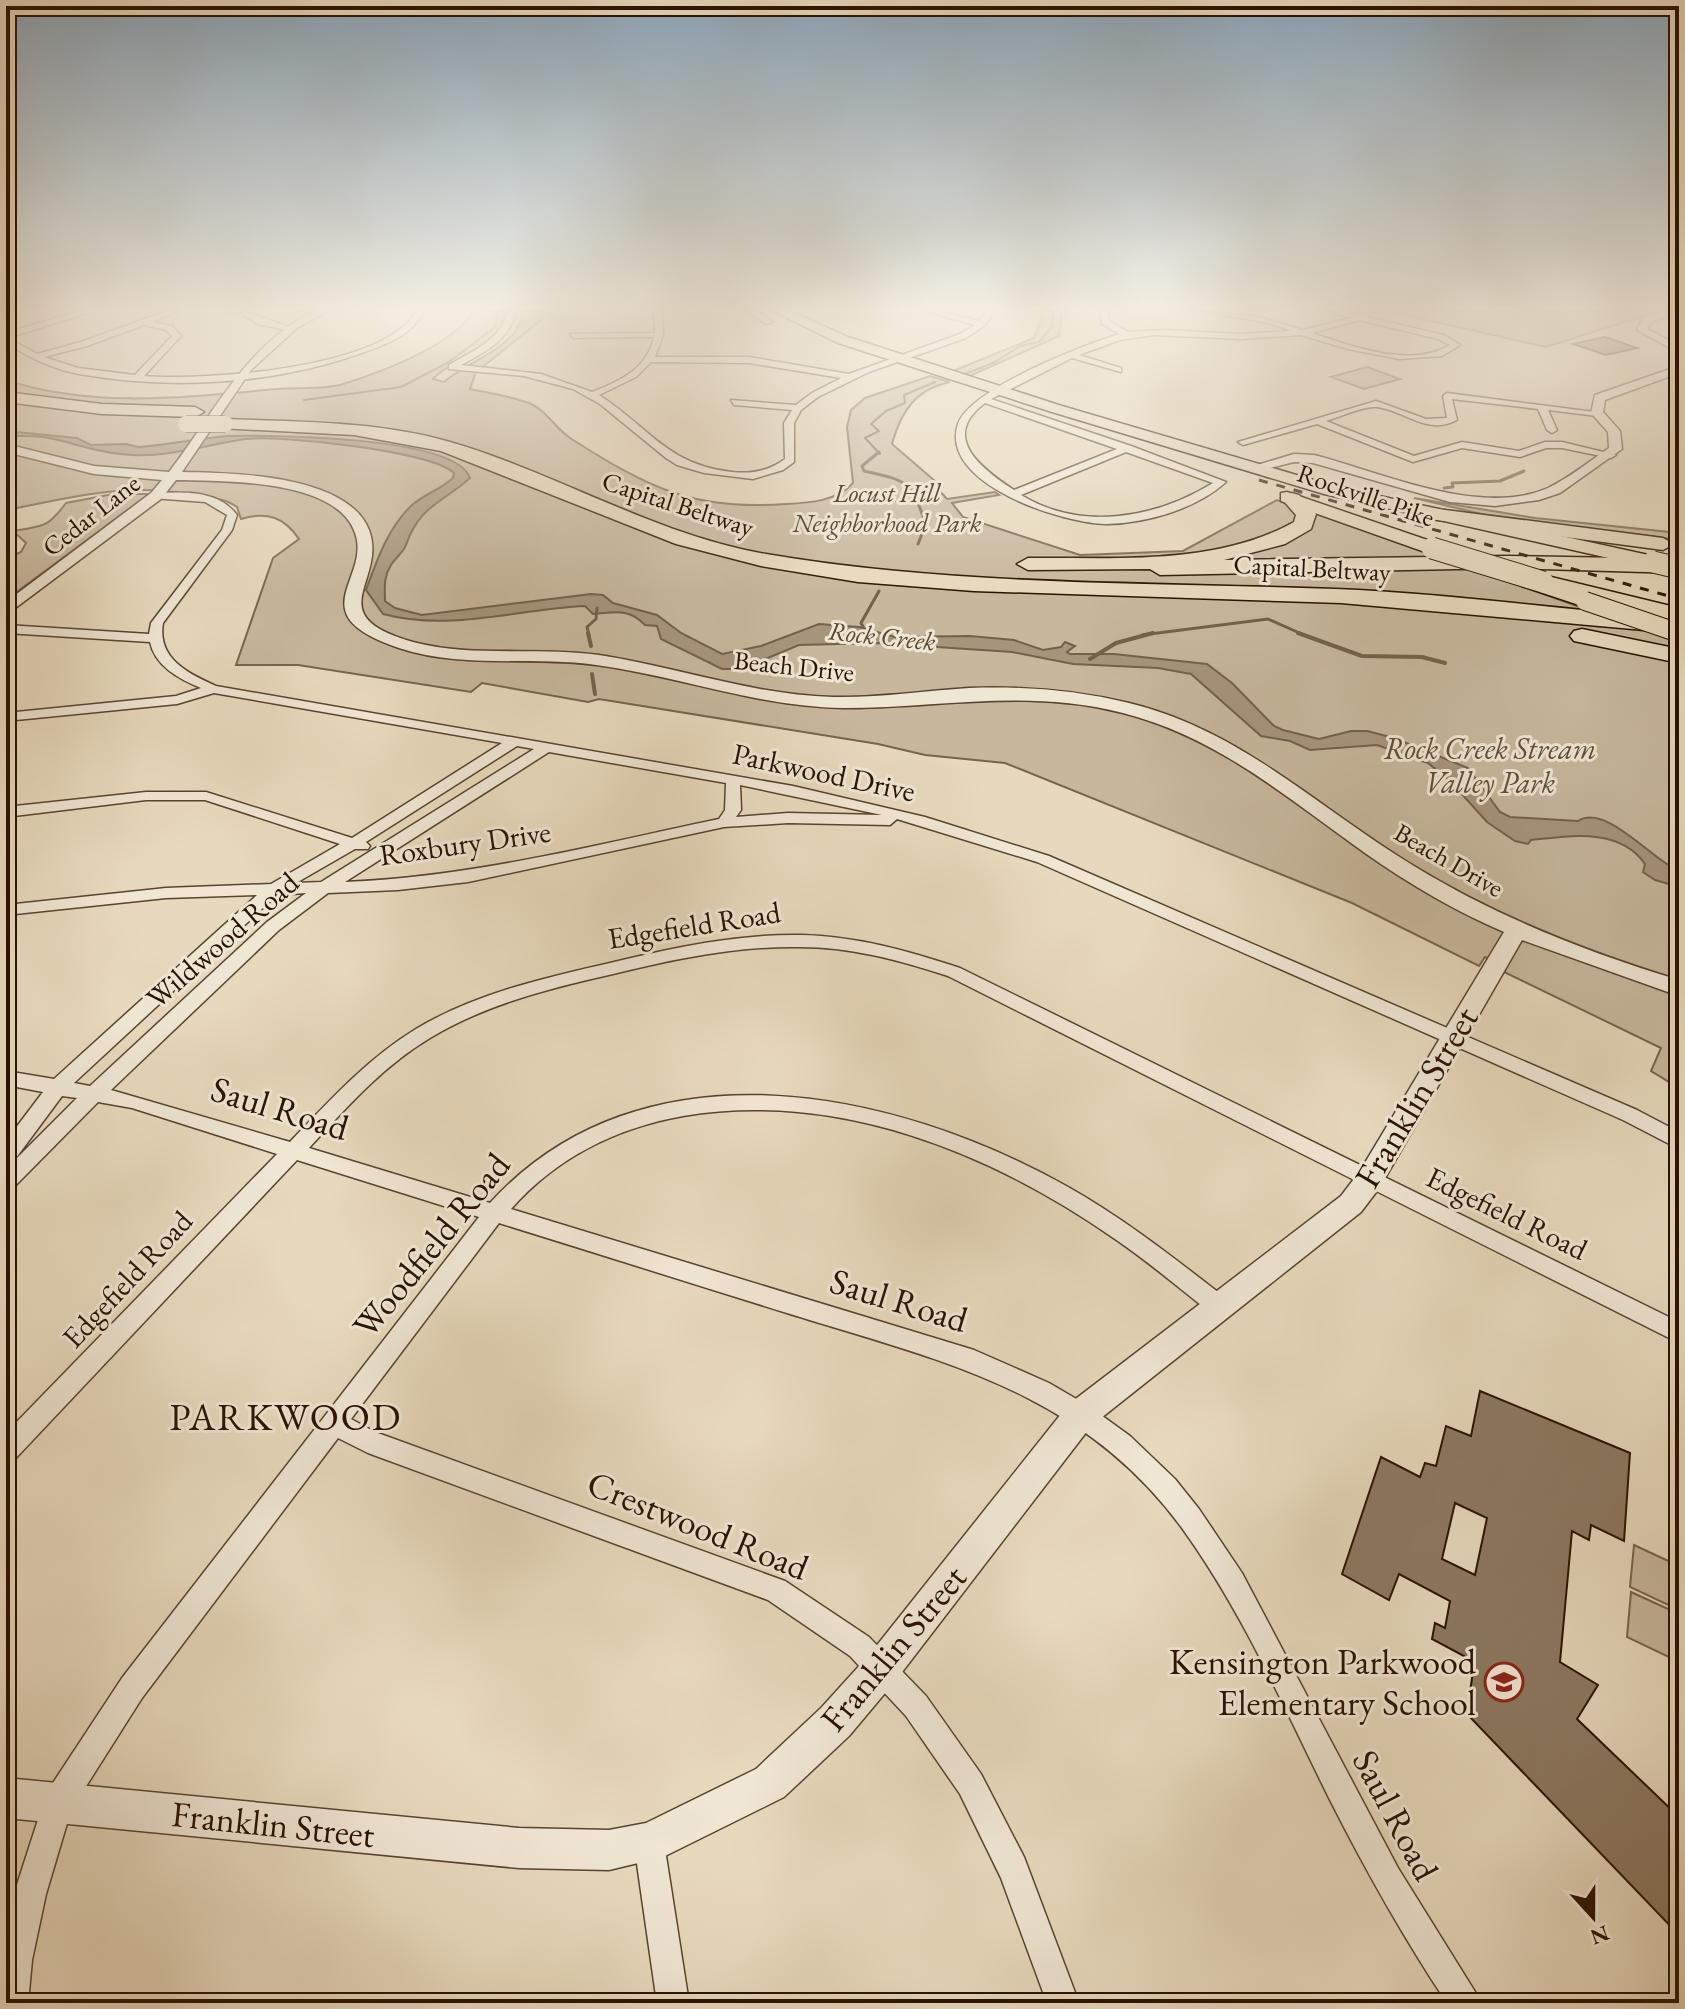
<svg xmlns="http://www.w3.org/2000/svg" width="1685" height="2009" viewBox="0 0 1685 2009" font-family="'EB Garamond',serif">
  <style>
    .green { fill: #c7b79d; stroke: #78644e; stroke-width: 2 }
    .water { fill: #a6957d; stroke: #74614b; stroke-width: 2 }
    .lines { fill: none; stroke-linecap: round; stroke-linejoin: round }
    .stream-far2 { stroke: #74614b; stroke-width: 2 }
    .stream-far1 { stroke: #74614b; stroke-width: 3 }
    .stream { stroke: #74614b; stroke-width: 4 }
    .building { fill: #8c7962; stroke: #291200; stroke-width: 2; fill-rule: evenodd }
    .minor-casing { stroke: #58442f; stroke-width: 3 }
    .tertiary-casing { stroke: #58442f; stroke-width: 3 }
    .primary-casing { stroke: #291200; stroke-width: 3 }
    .motorway-casing { stroke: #291200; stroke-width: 3 }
    .minor { fill: #efe6d4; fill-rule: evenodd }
    .tertiary { fill: #efe6d4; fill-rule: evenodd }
    .primary { fill: #e7d9bd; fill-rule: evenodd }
    .motorway { fill: #e7d9bd; fill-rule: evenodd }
    .rail { stroke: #291200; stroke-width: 3; stroke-dasharray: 9 9; stroke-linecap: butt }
    .primary-bridge-casing { stroke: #291200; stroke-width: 20; stroke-linecap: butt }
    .motorway-bridge-far1-casing { stroke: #291200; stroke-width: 17; stroke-linecap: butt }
    .motorway-bridge-casing { stroke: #291200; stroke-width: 23; stroke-linecap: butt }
    .primary-bridge { stroke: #e7d9bd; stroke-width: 18 }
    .motorway-bridge-far1 { stroke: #e7d9bd; stroke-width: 16 }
    .motorway-bridge { stroke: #e7d9bd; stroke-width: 21 }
    .labels { text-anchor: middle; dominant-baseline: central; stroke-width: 6; stroke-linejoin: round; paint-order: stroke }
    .far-park-label { font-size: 26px; font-style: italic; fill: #604c37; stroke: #efe6d4 }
    .far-street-label { font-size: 26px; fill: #291200; stroke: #efe6d4 }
    .far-water-label { font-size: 26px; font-style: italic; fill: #5b4632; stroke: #efe6d4 }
    .park-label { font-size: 30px; font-style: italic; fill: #604c37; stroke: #efe6d4 }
    .street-label { font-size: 30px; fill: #291200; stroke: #efe6d4 }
    .near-street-label { font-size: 36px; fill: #291200; stroke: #efe6d4 }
    .near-poi-label { font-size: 36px; fill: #291200; stroke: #efe6d4; text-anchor: end }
    .near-neighbourhood-label { font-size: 38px; letter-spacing: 2px; fill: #291200; stroke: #efe6d4 }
  </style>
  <rect width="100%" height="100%" fill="#e7d9bd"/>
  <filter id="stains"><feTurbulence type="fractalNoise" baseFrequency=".0025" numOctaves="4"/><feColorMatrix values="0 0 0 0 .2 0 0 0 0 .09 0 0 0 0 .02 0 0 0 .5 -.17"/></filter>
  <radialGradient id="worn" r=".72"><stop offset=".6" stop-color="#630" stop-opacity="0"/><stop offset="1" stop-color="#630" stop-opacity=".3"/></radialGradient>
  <path class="green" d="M475 311H506C505 347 453 357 433 379L444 382C465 362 522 347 522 311H546L540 321 476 372 470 389C489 393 510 396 529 403 545 409 556 429 570 438 647 487 692 511 786 504 808 503 838 501 853 483L847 427 851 410 865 398 930 376 950 382C916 389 901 411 892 444L942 487 938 489 947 499 995 492 999 495 952 503 963 517 1080 555 1183 551 1277 500 1679 642V1088L1651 1071 1661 1048 1504 972 1507 966 1485 957 1479 966 1352 903 1005 763 925 755 878 744 599 699 588 702 482 683 471 692 298 665H236L273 558 299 539C284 517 267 511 241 519L237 507C220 495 203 499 183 494 127 482 64 499 6 510V380C94 409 188 397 277 389 297 387 324 390 343 384 384 371 450 346 475 311Z
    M1044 311H1062L1059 336 970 376 953 371 1034 338Z
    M1387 311H1659L1546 347Z
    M1367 367 1400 379 1364 389 1331 377Z
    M113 494H149L6 600V559L21 552 26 543 13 531C45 526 48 527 66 503Z
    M1414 498 1535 518 1679 533V540L1486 515Z
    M1634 1545 1679 1566V1610L1630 1587Z
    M1631 1592 1679 1614V1662L1627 1637Z"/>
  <path class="water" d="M6 431 77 438 91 445 126 444 138 447C168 445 199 438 229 436 271 435 456 436 470 478 441 504 420 505 406 545 403 553 395 558 391 565 383 578 385 588 385 601L395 608 422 615 591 594 603 595 613 603 657 615 681 633 722 654 761 646 819 624 859 627 895 637 970 636 1014 640 1043 650 1061 647 1065 642 1075 646 1067 652 1070 654H1114L1207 664 1232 683 1274 726 1283 730 1319 739 1351 731H1367L1394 738 1468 768 1500 812 1510 817 1578 821C1606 803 1653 861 1679 871V887L1655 880 1643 872 1645 864C1620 827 1569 836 1531 840L1528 844 1515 841 1487 822 1450 781 1428 763 1377 745 1310 750 1290 741 1261 736 1191 674 1158 668 1073 664 1012 652 876 643 799 645 741 669H722L661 639 657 626 645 625C628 607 613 613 593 614L585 606C517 609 451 632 383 614L366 590C377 560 388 528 411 506 424 494 440 490 453 478L454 473C431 451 281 435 246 439 209 444 171 457 132 455 103 454 77 444 49 438 35 435 20 437 6 435Z"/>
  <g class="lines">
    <path class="stream-far2" d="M965 374 995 362 1020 346 1039 342 1052 327 1054 311
      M304 400 401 387 449 362 495 327 497 311
      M880 454 865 438 879 431 871 424 886 411 905 403 904 395 935 382"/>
    <path class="stream-far1" d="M879 452 862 466 864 471C908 481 910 480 926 524L918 544
      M1444 488 1453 487 1452 483 1500 481 1524 471
      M866 632 861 623 879 591
      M589 635 587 627 596 619 597 608
      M1142 635 1268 619 1304 635"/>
    <path class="stream" d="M588 633 591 646
      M1298 633 1362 656 1422 657 1445 663
      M1090 659 1116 643 1153 633
      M592 674 595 694"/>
  </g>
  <path class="building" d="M1604 337 1611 339 1637 348 1606 355 1573 344Z
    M1480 1391 1630 1453 1624 1541 1591 1525 1589 1540 1572 1531 1560 1662 1598 1685 1577 1719 1679 1817V1935L1467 1714 1473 1671 1464 1656 1432 1639 1435 1623 1445 1628 1450 1601 1399 1574 1389 1600 1342 1574 1381 1457 1420 1477 1425 1463 1436 1466 1446 1426 1471 1436ZM1455 1503 1487 1518 1475 1575 1442 1559Z"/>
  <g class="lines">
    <g class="minor-casing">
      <path id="minor" d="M80 311H93L8 338 37 354 81 342 167 311H179L152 322 172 326 181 336 144 376C202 381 387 369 416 311H424C411 337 384 345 359 354 270 385 171 390 79 374 52 369 29 357 6 343V333ZM144 325 166 330 172 336 135 375 78 368 44 357 87 346Z
        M239 311C245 311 284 325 291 328L287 330 257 324Z
        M508 311H516C510 340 485 352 461 365L541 374 592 392C619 382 648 368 654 337L573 338 570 334 655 333 654 311H662L663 335 655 357H749L849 374 960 334 975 325 924 311H939L979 321 987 311H995L984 326 966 338 869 372 818 397 801 410 794 423V462L783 470 753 479 704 473 677 465 666 458 600 404 573 389 524 376 449 369V365C473 351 501 340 508 311ZM651 362 749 363 841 378 812 393 796 405 731 400 734 405 792 410 784 423 785 459C769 471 752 474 732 472 667 465 649 427 599 395L636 377Z
        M747 311H757L773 322 766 324Z
        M1100 311H1108L1109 321 1128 332 1165 330 1240 334 1292 331 1268 323 1203 311 1259 317 1303 330 1351 318 1329 311 1357 315 1375 311 1366 317 1444 335 1460 345 1442 356 1399 359 1348 349 1301 335 1240 339 1154 335 1120 340 1079 355 1121 368V372L1072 358 991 399 1131 446 1226 482C1196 509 1147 523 1107 524 1064 524 938 484 958 424 970 389 1085 344 1120 334L1102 324ZM1359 320 1438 339 1450 345C1412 369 1351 346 1312 333ZM985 403 1117 449 1014 490C982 469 939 437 985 403ZM1126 452 1213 483C1156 518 1082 532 1021 495Z
        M1447 393 1602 413 1597 416 1548 410 1557 430 1552 433 1547 430 1538 409 1452 399 1457 420C1427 436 1405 410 1376 407 1362 406 1340 417 1326 421L1414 456 1462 442 1519 451 1545 442H1562L1616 455 1611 458 1562 448H1546L1520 457 1462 448 1413 462 1317 424 1243 445 1238 442 1376 401 1426 419 1447 418 1443 396Z
        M156 493C185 492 218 490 237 515L232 530 163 623C157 659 188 673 216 686L793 786 925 817 1049 856 1637 1110 1679 1132V1149L1623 1120 1037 862 897 819 890 825 788 823 724 827 468 882 398 890 328 893 279 930 111 1090 290 1142C329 1101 367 1059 416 1029 474 994 544 978 610 963 672 948 736 934 801 935 856 936 908 951 960 968L1679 1322V1343L948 976C899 960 851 947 799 947 736 946 674 959 613 974 551 988 486 1004 430 1038 383 1066 346 1108 309 1148L490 1203C642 1036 894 1089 1068 1187 1125 1219 1175 1259 1227 1299L1230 1306 1227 1313 1219 1316 1211 1313C1179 1288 1149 1262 1115 1239 990 1152 837 1090 683 1116 616 1128 556 1158 511 1209L974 1350 1049 1383 1090 1407 1130 1436 1175 1479 1199 1509 1242 1573 1398 1868 1482 2003H1447C1403 1937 1365 1869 1329 1798 1284 1707 1242 1611 1182 1528 1081 1390 941 1361 787 1313 691 1283 595 1253 499 1223L351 1419 375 1432 785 1581 869 1637 926 1696 981 1774 1024 1857 1079 2003H1047L1001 1878 960 1794 906 1716 850 1656 768 1600 368 1453 338 1438 142 1698 71 1810 46 1894 32 1960 28 2003H6V1932L14 1894 47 1792 122 1678 479 1217 297 1160 15 1459 6 1463V1433L277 1154 132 1108 98 1102 13 1188 6 1190V1169L77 1098 62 1096 13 1162 6 1164V1141L43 1092 6 1085V1071L54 1079 257 895 166 898 6 915V905L166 888 271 884 340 844 205 800H146L6 817V807L146 792H206L352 838 502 743 214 693 177 704 6 721V713L176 696 201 688C179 679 155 666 150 642L6 633V625L149 634 151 623 222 530 227 515 205 502 152 498 151 496ZM517 746 534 749 321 882 296 883 355 849H368L370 846 366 842ZM549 752 726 783 725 810 719 819C595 845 472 877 345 882ZM740 785 882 815 788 813 736 817 741 810ZM306 893 267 922 90 1086 74 1083 277 895Z
        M649 1828 660 1832 664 1843 689 2003H657L634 1843 638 1832Z"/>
    </g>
    <g class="tertiary-casing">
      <path id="tertiary" d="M314 311H328L297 328 251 370 182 472C232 473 347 474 369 530 388 581 317 615 413 642 473 658 538 646 599 655 678 667 753 695 833 697 878 698 923 691 969 688 1023 686 1076 690 1129 703 1241 730 1318 808 1414 866 1497 917 1587 952 1679 980V996L1522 940 1380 1187 1361 1212 1091 1426 896 1680 849 1736 784 1797 663 1857 609 1870 519 1868 6 1818V1778L519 1828 609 1830 646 1823 756 1769 821 1708 870 1654 1069 1404 1341 1196 1360 1171 1504 932C1455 911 1409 884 1365 853 1288 798 1217 737 1123 713 1026 688 940 708 843 708 758 707 679 676 596 665 531 656 461 669 399 648 294 613 377 577 353 528 330 479 222 481 176 480L161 499 6 615V602L151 493 162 480 94 474 6 452V444L94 466 169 472C215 412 244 347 314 311Z
        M1662 311H1677L1650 323 1648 329 1679 346V353L1637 330 1642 319Z
        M1679 366V373L1605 400 1603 412 1620 431 1622 449 1560 493 1539 500 1495 506 1450 502 1313 463 1294 462 1254 472 1247 468 1294 454 1314 455C1381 472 1480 518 1548 488 1569 478 1590 461 1609 448L1608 432 1591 413 1595 395Z"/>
    </g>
    <g class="primary-casing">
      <path id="primary" d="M773 311H790L848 337 1062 406 1334 486 1653 556 1663 562 1653 568 1324 494 1052 412 838 343Z
        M1287 492 1439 544 1441 548 1432 554 1425 552 1281 501V493Z
        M1529 576 1592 597 1595 601 1585 607 1522 586 1519 582Z"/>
    </g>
    <g class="motorway-casing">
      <path id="motorway" d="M6 392 102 404 195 407 204 412 195 417 102 414 6 402Z
        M225 419C299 422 378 421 450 442 557 473 655 535 766 554 953 586 1145 582 1335 589 1441 593 1549 608 1655 617L1667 624 1655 631 1341 603 974 591 858 582 761 566 676 544 441 451 354 435 219 428 216 424Z
        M1292 493 1299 495 1316 514 1311 529 1285 544 1224 560 1507 556 1679 559V573L1507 568 1160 575 1150 569 1028 570 1017 564 1028 558C1116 557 1215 566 1294 522L1296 515 1282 499Z
        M1422 507 1663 538 1674 544 1663 550 1415 517 1412 513 1415 509Z
        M1543 575 1679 608V622L1535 587 1532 582 1535 577Z
        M1582 629 1679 649V663L1574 641 1570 636 1574 631Z"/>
    </g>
    <use href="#minor" class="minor"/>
    <use href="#tertiary" class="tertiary"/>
    <use href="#primary" class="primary"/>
    <use href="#motorway" class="motorway"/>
    <path class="rail" d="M1259 480 1679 599"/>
    <g class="primary-bridge-casing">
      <path id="primary-bridge" d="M1585 601 1679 633"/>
    </g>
    <g class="motorway-bridge-far1-casing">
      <path id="motorway-bridge-far1" d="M186 424H225"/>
    </g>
    <g class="motorway-bridge-casing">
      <path id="motorway-bridge" d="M1432 548 1543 582
        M1653 562 1679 568"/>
    </g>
    <use href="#primary-bridge" class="primary-bridge"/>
    <use href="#motorway-bridge-far1" class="motorway-bridge-far1"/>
    <use href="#motorway-bridge" class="motorway-bridge"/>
  </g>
  <linearGradient id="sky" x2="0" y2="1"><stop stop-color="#8da8bd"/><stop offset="0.52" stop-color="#f4eee1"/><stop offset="1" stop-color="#f4eee1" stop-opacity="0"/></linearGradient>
  <rect width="1685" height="593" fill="url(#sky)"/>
  <defs>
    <g id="school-ring" transform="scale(2)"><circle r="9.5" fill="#efe6d4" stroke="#8f2418" stroke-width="1.5"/><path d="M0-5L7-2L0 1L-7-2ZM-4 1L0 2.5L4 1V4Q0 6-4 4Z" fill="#8f2418"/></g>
  </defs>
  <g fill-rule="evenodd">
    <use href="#school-ring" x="1504" y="1682"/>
  </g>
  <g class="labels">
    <g class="far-park-label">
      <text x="887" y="493">Locust Hill<tspan x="887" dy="30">Neighborhood Park</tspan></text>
    </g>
    <g class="far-street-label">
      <text transform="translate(1366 495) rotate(19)">Rockville Pike</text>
      <text transform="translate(678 504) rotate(18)">Capital Beltway</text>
      <text transform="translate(91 515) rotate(-38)">Cedar Lane</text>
      <text transform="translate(1312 568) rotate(3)">Capital Beltway</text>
      <text transform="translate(794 666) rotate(6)">Beach Drive</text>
      <text transform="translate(1449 860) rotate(30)">Beach Drive</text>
    </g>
    <g class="far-water-label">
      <text transform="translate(882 636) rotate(6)">Rock Creek</text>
    </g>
    <g class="park-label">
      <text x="1490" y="748">Rock Creek Stream<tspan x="1490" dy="34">Valley Park</tspan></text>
    </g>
    <g class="street-label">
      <text transform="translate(824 772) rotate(12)">Parkwood Drive</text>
      <text transform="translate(465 843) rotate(-8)">Roxbury Drive</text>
      <text transform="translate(694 925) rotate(-9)">Edgefield Road</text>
      <text transform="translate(222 940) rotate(-41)">Wildwood Road</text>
      <text transform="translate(1507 1213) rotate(26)">Edgefield Road</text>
      <text transform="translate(127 1279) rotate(-47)">Edgefield Road</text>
    </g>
    <g class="near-street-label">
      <text transform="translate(1416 1097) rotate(-59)">Franklin Street</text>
      <text transform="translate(280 1108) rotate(17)">Saul Road</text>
      <text transform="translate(431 1245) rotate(-51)">Woodfield Road</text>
      <text transform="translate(899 1300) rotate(17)">Saul Road</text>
      <text transform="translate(698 1525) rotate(22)">Crestwood Road</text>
      <text transform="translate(893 1648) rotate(-50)">Franklin Street</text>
      <text transform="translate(1396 1815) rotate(62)">Saul Road</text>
      <text transform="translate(273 1824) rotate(6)">Franklin Street</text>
    </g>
    <g class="near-poi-label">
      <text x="1476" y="1661">Kensington Parkwood<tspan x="1476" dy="41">Elementary School</tspan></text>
    </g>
    <g class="near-neighbourhood-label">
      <text x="286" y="1416">PARKWOOD</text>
    </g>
  </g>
  <rect width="1685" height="2009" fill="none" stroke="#e7d9bd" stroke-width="32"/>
  <rect x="8" y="8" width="1669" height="1993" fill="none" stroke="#291200" stroke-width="4"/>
  <rect x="16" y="16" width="1653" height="1977" fill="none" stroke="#291200" stroke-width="2"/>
  <g transform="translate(1593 1917) rotate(159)" stroke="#efe6d4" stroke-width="6" paint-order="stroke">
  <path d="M0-6L14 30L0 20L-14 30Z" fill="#291200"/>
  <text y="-12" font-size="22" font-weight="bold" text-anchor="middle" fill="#291200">N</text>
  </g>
  <rect width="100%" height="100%" filter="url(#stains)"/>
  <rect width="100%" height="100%" fill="url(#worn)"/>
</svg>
